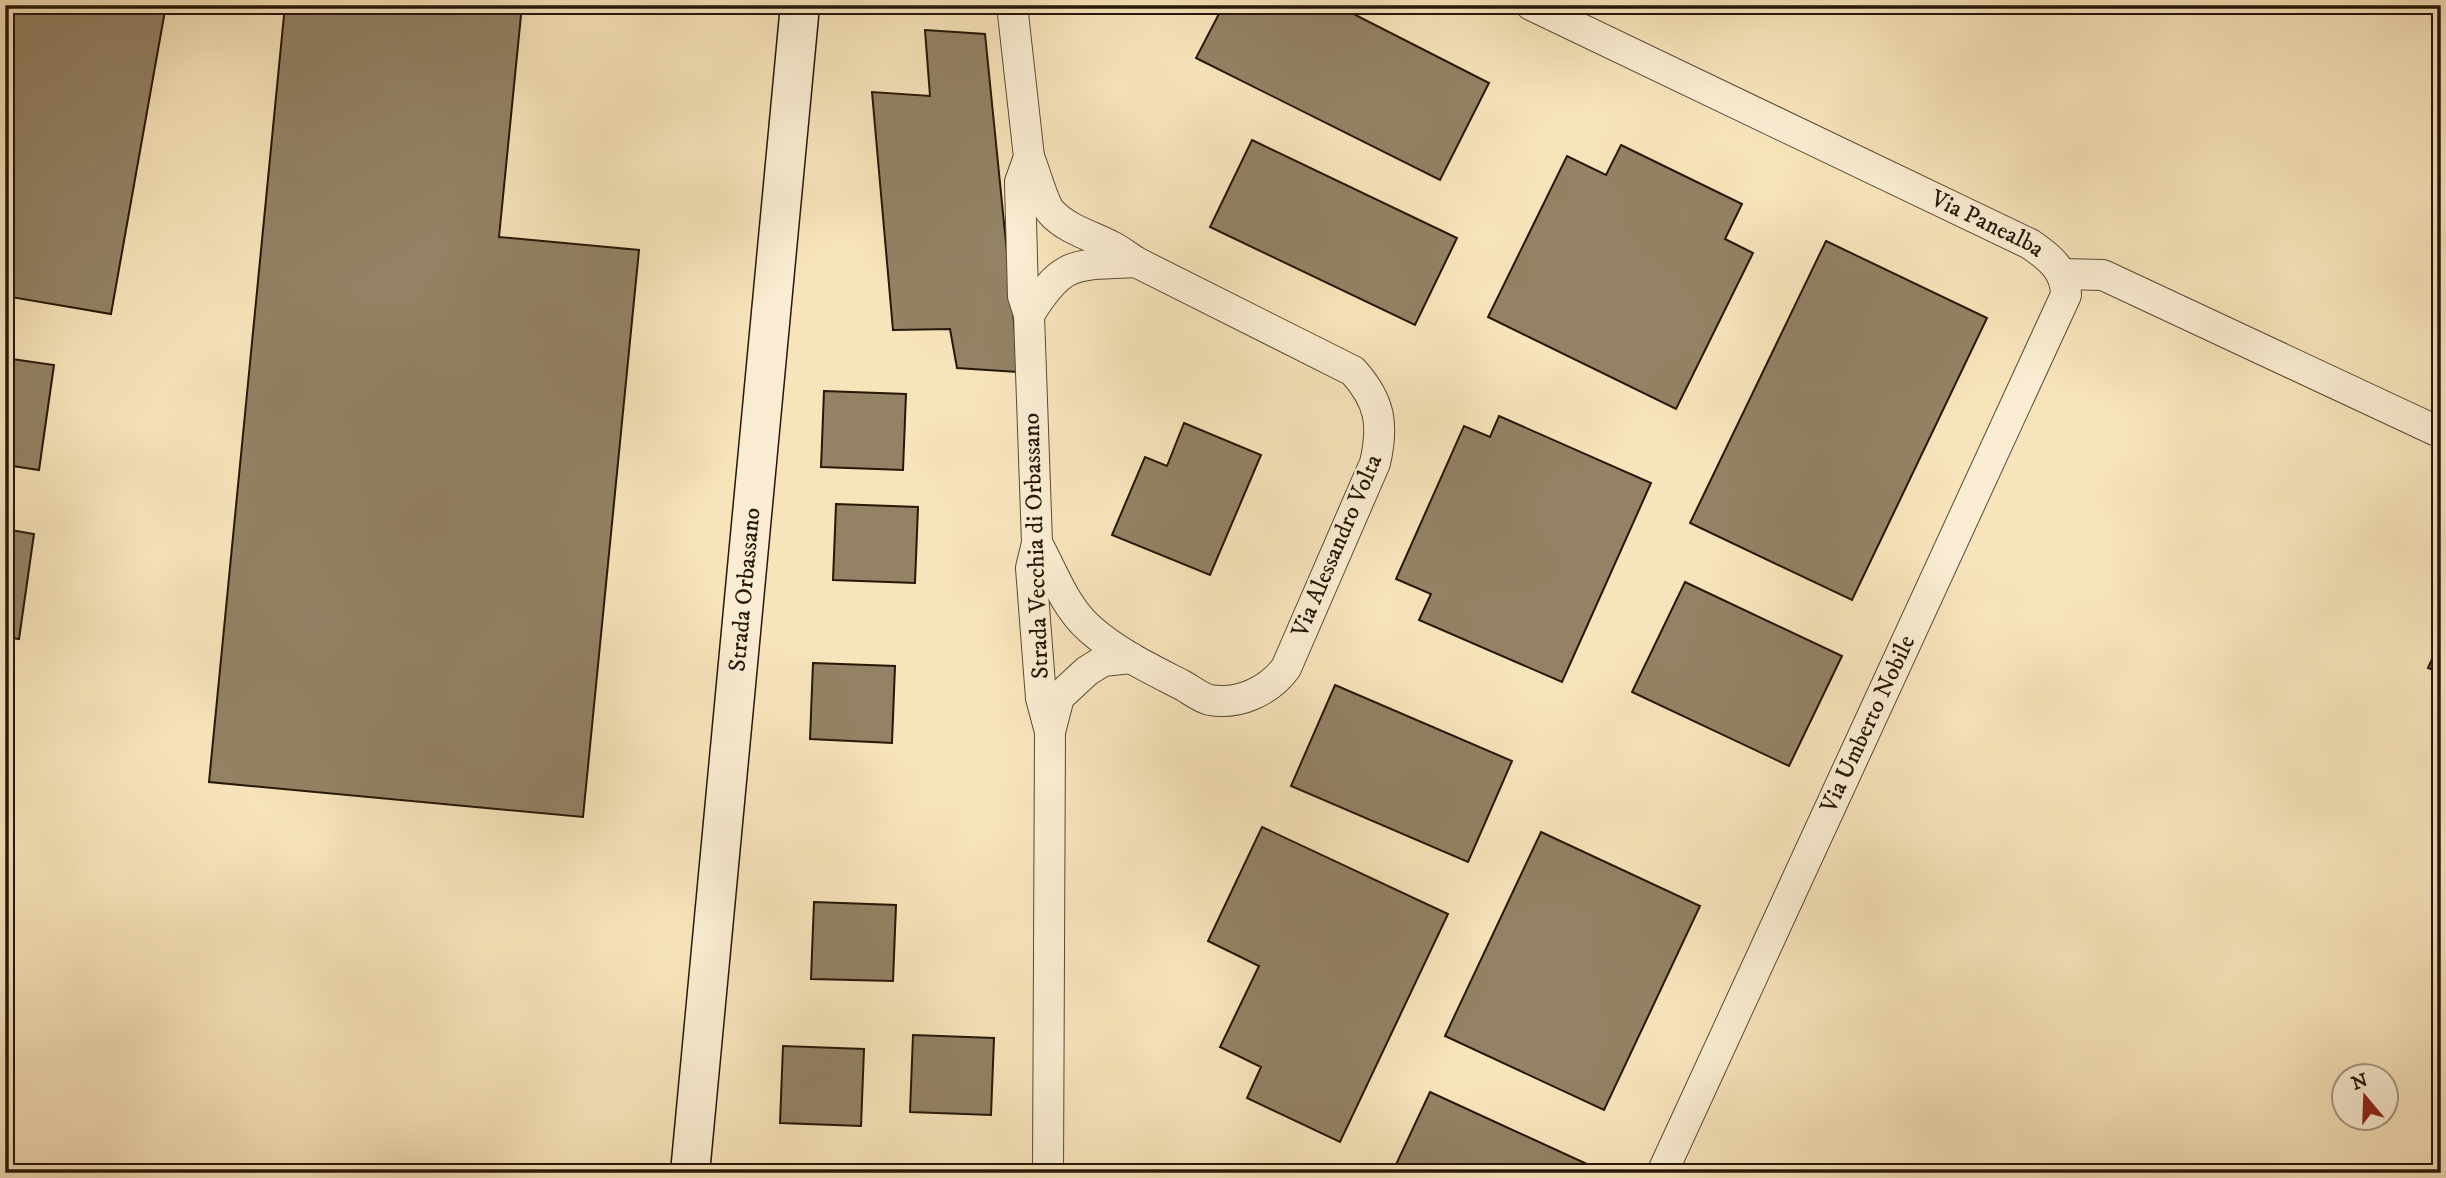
<svg xmlns="http://www.w3.org/2000/svg" width="2446" height="1178" viewBox="0 0 2446 1178" font-family="'IM FELL DW Pica',serif">
  <style>
    .building { fill: #938265; stroke: #261708; stroke-width: 2 }
    .lines { fill: none; stroke-linecap: round; stroke-linejoin: round }
    .street-casing { stroke: #5a4a35; stroke-width: 32 }
    .secondary-casing { stroke: #261708; stroke-width: 41 }
    .street { stroke: #faedd3; stroke-width: 30 }
    .secondary { stroke: #faedd3; stroke-width: 38 }
    .labels { text-anchor: middle; dominant-baseline: central; stroke-width: 5; stroke-linejoin: round; paint-order: stroke }
    .street-label { font-size: 24px; fill: #261708; stroke: #faedd3 }
  </style>
  <rect width="100%" height="100%" fill="#f8e4bb"/>
  <filter id="stains"><feTurbulence type="fractalNoise" baseFrequency=".00286" numOctaves="4"/><feColorMatrix values="0 0 0 0 .2 0 0 0 0 .09 0 0 0 0 .02 0 0 0 .5 -.17"/></filter>
  <radialGradient id="worn" r=".72"><stop offset=".6" stop-color="#630" stop-opacity="0"/><stop offset="1" stop-color="#630" stop-opacity=".3"/></radialGradient>
  <path class="building" d="M5 5H166L111 314 5 296Z
    M285 5H522L499 237 639 250 583 817 209 782Z
    M1212 5H1336L1489 83 1440 180 1196 58 1221 10Z
    M925 30 985 34 1019 372 957 368 950 329 893 330 872 92 930 96Z
    M1252 140 1457 238 1415 325 1210 227Z
    M1621 145 1742 204 1725 239 1753 253 1676 409 1488 317 1567 156 1606 175Z
    M1826 241 1987 318 1852 600 1690 523Z
    M5 358 54 365 39 470 5 465Z
    M824 391 906 394 903 470 821 467Z
    M1499 416 1651 483 1562 682 1419 620 1431 594 1396 579 1464 426 1490 437Z
    M1184 423 1261 455 1210 575 1112 535 1145 457 1167 466Z
    M836 504 918 507 915 583 833 580Z
    M5 529 34 534 19 639 5 637Z
    M1685 582 1842 656 1789 766 1632 692Z
    M2441 639V673L2428 668Z
    M813 663 895 666 892 743 810 739Z
    M1335 685 1512 761 1468 862 1291 786Z
    M1262 827 1448 914 1340 1142 1247 1098 1261 1067 1220 1047 1259 966 1208 941Z
    M1541 832 1700 906 1604 1110 1445 1036Z
    M814 902 896 905 893 981 811 979Z
    M913 1035 994 1038 991 1115 910 1112Z
    M783 1046 864 1049 861 1126 780 1123Z
    M1430 1092 1587 1164 1583 1173H1392Z"/>
  <g class="lines">
    <g class="street-casing">
      <g id="street">
        <path d="M1012 5 1029 157 1020 182 1023 296 1029 315 1037 543 1031 568 1041 698 1050 732 1048 1173"/>
        <path id="s1" d="M1531 5 2030 244C2049 257 2066 270 2066 295L1662 1173"/>
        <path d="M1029 157C1035 171 1043 203 1051 212 1067 230 1093 236 1113 247 1121 251 1128 257 1136 262L1353 371C1380 401 1384 424 1375 463L1286 668C1269 691 1239 705 1210 700 1201 698 1191 690 1182 685 1151 669 1117 653 1090 629 1064 606 1053 572 1037 543"/>
        <path d="M2062 274 2103 275 2441 433"/>
        <path d="M1029 315C1064 258 1075 266 1136 262"/>
        <path d="M1050 732 1059 697 1087 671 1103 661 1131 658"/>
      </g>
    </g>
    <g class="secondary-casing">
      <g id="secondary">
        <path id="s2" d="M690 1173 800 5"/>
      </g>
    </g>
    <use href="#street" class="street"/>
    <use href="#secondary" class="secondary"/>
  </g>
  <g class="labels">
    <g class="street-label">
      <text stroke="none"><textPath href="#s1" startOffset="506">Via Panealba</textPath></text>
      <text transform="translate(1036 546) rotate(-92)">Strada Vecchia di Orbassano</text>
      <text transform="translate(1337 546) rotate(-67)">Via Alessandro Volta</text>
      <text stroke="none"><textPath href="#s2" startOffset="586">Strada Orbassano</textPath></text>
      <text transform="translate(1868 724) rotate(-65)">Via Umberto Nobile</text>
    </g>
  </g>
  <rect width="2446" height="1178" fill="none" stroke="#f8e4bb" stroke-width="28"/>
  <rect x="7" y="7" width="2432" height="1164" fill="none" stroke="#261708" stroke-width="3.5"/>
  <rect x="14" y="14" width="2418" height="1150" fill="none" stroke="#261708" stroke-width="2"/>
  <g transform="translate(2365 1097) rotate(341)"><circle r="33" fill="#faedd3" stroke="#a59782" stroke-width="2"/>
  <path d="M0-5L12 26L0 18L-12 26Z" fill="#8f2418"/>
  <text y="-10" font-size="19" font-weight="bold" text-anchor="middle" fill="#261708">N</text>
  </g>
  <rect width="100%" height="100%" filter="url(#stains)"/>
  <rect width="100%" height="100%" fill="url(#worn)"/>
</svg>
